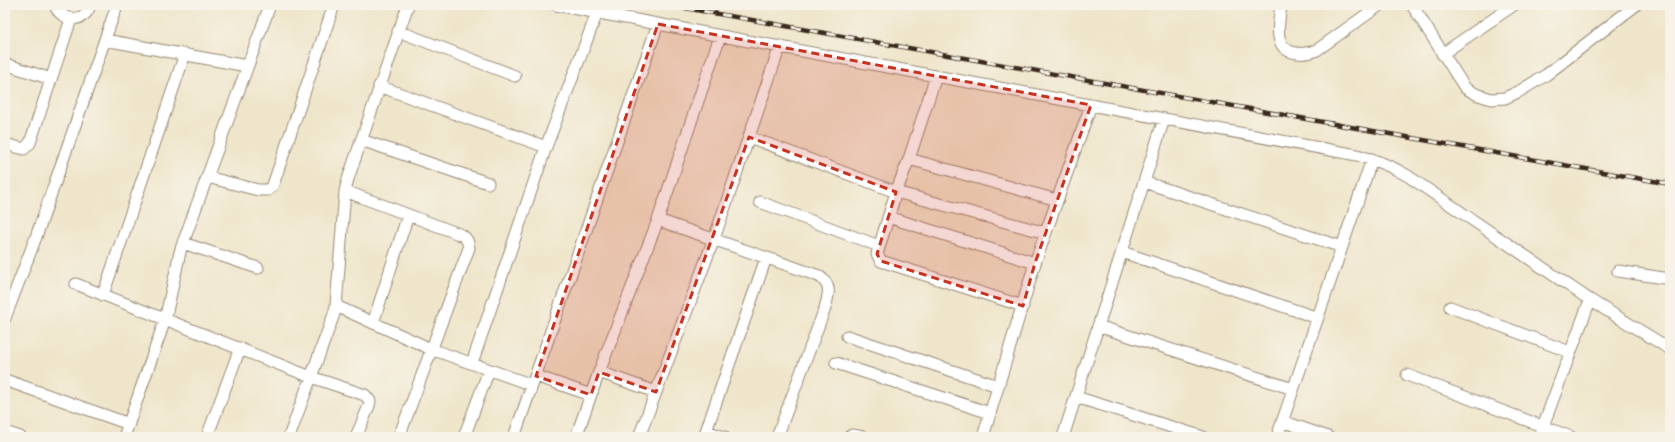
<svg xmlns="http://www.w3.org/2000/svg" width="1675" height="442" viewBox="0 0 1675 442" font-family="'Comic Neue',sans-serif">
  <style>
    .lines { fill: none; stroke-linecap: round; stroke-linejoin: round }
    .street-casing { stroke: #958874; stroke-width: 13 }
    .street { stroke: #fff; stroke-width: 11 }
    .rail-casing { stroke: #3b2a1e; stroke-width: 4.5 }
    .rail { stroke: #f7f3e8; stroke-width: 3; stroke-dasharray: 9; stroke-linecap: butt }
    .marked { fill: #c8321e; fill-opacity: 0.2; stroke: #c8321e; stroke-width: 3; stroke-dasharray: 8 5; stroke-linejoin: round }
  </style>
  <rect width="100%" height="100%" fill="#f7f3e8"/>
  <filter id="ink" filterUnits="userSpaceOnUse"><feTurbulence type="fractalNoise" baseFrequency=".025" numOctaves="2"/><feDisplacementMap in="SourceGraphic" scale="8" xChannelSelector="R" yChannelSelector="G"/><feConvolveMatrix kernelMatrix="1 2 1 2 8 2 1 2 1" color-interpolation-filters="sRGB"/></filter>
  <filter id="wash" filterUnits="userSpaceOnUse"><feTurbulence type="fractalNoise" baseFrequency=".012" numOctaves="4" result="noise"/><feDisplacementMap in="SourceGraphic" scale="16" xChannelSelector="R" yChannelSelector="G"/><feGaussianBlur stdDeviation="0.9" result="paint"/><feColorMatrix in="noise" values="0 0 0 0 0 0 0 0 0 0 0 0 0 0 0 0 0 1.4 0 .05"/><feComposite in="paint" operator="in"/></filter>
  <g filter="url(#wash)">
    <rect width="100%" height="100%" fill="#efe5ca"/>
  </g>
  <g filter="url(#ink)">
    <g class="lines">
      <g class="street-casing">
        <path id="street" d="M55 5C61 22 85 24 90 5
          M556 5 1357 155C1377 161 1390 165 1408 176L1590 300 1670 349
          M1281 5C1280 15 1277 27 1279 37 1282 55 1303 56 1317 50L1380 5
          M1412 5 1465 88 1476 94 1491 99 1505 98 1518 92 1546 75 1636 5
          M398 31 515 76
          M105 40 247 66
          M1442 54 1514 5
          M5 64 51 79
          M936 76 909 159 896 192 877 254 881 261 1023 306
          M379 86 546 147
          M749 137 896 192 1046 233
          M361 140 488 183
          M5 144 24 149 30 143 71 19
          M909 159 1057 200
          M207 177 258 190H268L273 185 334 5
          M1144 182 1342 247
          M345 191 459 234C466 237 468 240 469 248L399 437
          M760 202 879 246
          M888 217 1035 263
          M658 220 819 276C832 286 829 293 825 308L777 437
          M183 243 270 5
          M1122 252 1318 318
          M1618 271 1670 279
          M76 284 311 377 365 395 370 401 369 406 356 437
          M103 295 185 54
          M336 306 431 349 532 385
          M1450 307 1570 352
          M5 318 36 237 117 5
          M373 323 408 215
          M1098 326 1293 389
          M847 336 998 386
          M472 363 546 147 597 13
          M836 363 990 413
          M599 372 656 392
          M1407 375 1571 437
          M536 376 591 395
          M5 380 129 424
          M1076 397 1203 437
          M1282 421 1328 437
          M706 431 724 437
          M5 432 20 437
          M124 437 165 320 180 252 183 243 258 268
          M207 437 240 348
          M289 437 334 314 336 306 345 191 348 179 408 5
          M464 437 489 370
          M514 437 658 24
          M576 437 599 372 658 220 720 36
          M639 437 714 239 780 46
          M704 437 766 258
          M849 437 852 435 863 437
          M983 437 1035 263 1091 105
          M1063 437 1164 119
          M1277 437 1372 159
          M1539 437 1590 300"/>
      </g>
      <use href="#street" class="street"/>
      <g class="rail-casing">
        <path id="rail" d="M668 5 1670 184"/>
      </g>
      <use href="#rail" class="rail"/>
    </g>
  </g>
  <path class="marked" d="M658 24 1091 105 1035 263 1023 306 881 261 877 254 896 192 749 137 656 392 599 372 591 395 536 376Z"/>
  <rect width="1675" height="442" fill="none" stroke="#f7f3e8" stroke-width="20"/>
</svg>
